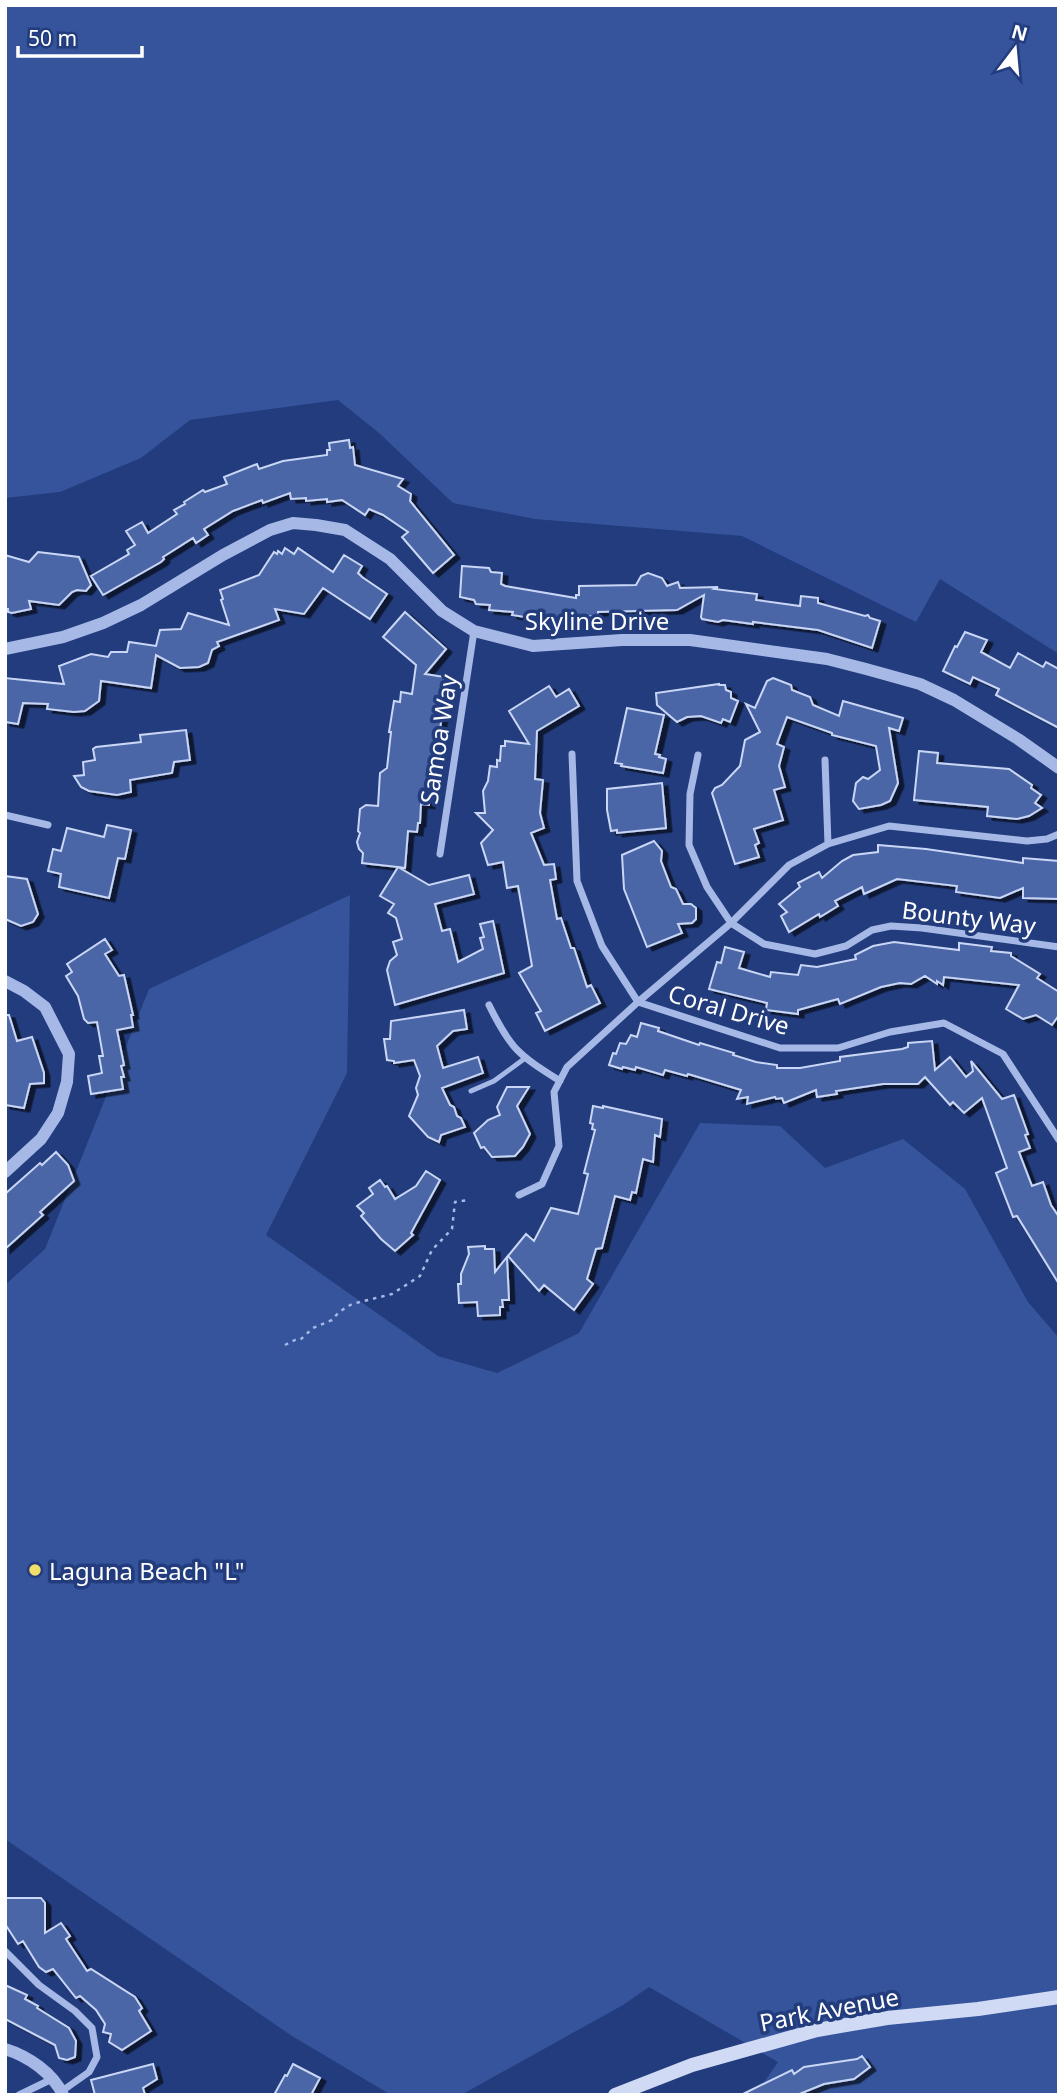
<svg xmlns="http://www.w3.org/2000/svg" width="1064" height="2100" viewBox="0 0 1064 2100" font-family="'Noto Sans',sans-serif">
  <style>
    .green { fill: #35549b }
    .building { fill: #4b66a6; stroke: #c9d6f5; stroke-width: 2; filter: url(#shadow) }
    .lines { fill: none; stroke-linecap: round; stroke-linejoin: round }
    .path { stroke: #a6b9e6; stroke-width: 2.5; stroke-dasharray: 3.5 5; stroke-linecap: butt }
    .service { stroke: #a6b9e6; stroke-width: 5 }
    .minor { stroke: #a6b9e6; stroke-width: 7 }
    .tertiary { stroke: #a6b9e6; stroke-width: 12 }
    .secondary { stroke: #d0daf5; stroke-width: 14 }
    .poi-dot { fill: #f2df69; stroke: #223c7d; stroke-width: 2.5 }
    .labels { text-anchor: middle; dominant-baseline: central; stroke-width: 7; stroke-linejoin: round; paint-order: stroke }
    .street-label { font-size: 24px; fill: #fff; stroke: #223c7d }
    .poi-label { font-size: 24px; fill: #fff; stroke: #223c7d; text-anchor: start }
  </style>
  <defs>
    <filter id="shadow"><feDropShadow dx="5.5" dy="3.5" stdDeviation="0" flood-color="#0009"/></filter>
  </defs>
  <rect width="100%" height="100%" fill="#223c7d"/>
  <path class="green" d="M5 5H1059V654L940 579 916 622 742 536 535 519 453 503 379 433 338 400 190 420 141 458 60 492 5 498Z
    M350 895 347 1073 266 1235 438 1356 497 1373 579 1333 700 1123 780 1126 825 1168 903 1139 965 1189 1028 1302 1059 1338V2095H755L778 2062 649 1987 623 2005 461 2095H391L292 2036 5 1839V1285L45 1249 149 989Z"/>
  <path class="building" d="M349 440 350 448 353 447 355 465 403 479 398 486 411 494 410 501 454 555 433 573 402 537 408 532 383 515 369 509 365 515 342 500 327 502V499L306 501V498L291 499 290 493 263 503 262 500 233 511 204 529 208 535 196 543 193 538 163 557 164 559 161 562 103 595 91 576 129 554 127 550 135 545 126 531 142 522 148 533 177 514 174 510 185 504 184 502 203 490 205 492 227 484 224 477 257 464 259 469 283 461 327 455V450H330L329 443Z
    M285 548 294 554 298 548 333 572 344 555 362 566 358 573 362 577 387 594 370 619 323 588 304 614 275 609 279 620 217 642 219 646 212 650 208 663 199 667 180 668 156 655 151 688 101 681 99 701 85 711 74 712 47 709 48 704 23 703 18 724 5 722V678L64 684 59 666 91 654 108 657 111 652H127L129 642 156 646 160 630 181 629 188 613 229 625 221 600 223 599 220 590 259 575 274 552 277 554 278 551 282 554Z
    M38 552 79 557 91 585 86 591 77 590 72 592 59 605 29 601 31 609 12 613 8 612V609H5V555L29 562Z
    M462 566 489 568 491 572 502 573 501 584 505 586 576 598V595H579V586L636 585 641 576 648 573 662 578 667 586 678 582 680 588 718 587 714 589 757 594 756 600 800 606 801 596 818 598V603L865 616 868 615 870 618 880 621 872 648 818 630 753 622V624L723 620 718 622 702 619 701 617 704 595 677 610 598 612V616L563 617 562 621 544 618 543 620 512 615 513 612 489 610 490 605 476 604 474 600 460 597Z
    M405 612 446 649 425 674 445 677 443 694 445 695 438 743 435 742 429 805 421 804 420 823H418L417 832 408 831 405 868 398 867 429 885 469 875 474 894 435 904 442 931 450 929 458 962 483 949 480 938 484 937 480 924 493 921 504 973 395 1005 387 970 390 961 397 955 393 942 402 939 396 918 388 913 394 904 380 896 398 867 362 863 363 853 359 849 357 842 360 833 358 831 360 809 366 805 378 806 380 773 387 768 391 732H389L394 701 400 702 401 692 412 694 416 665 383 637Z
    M965 632 987 640 981 652 1010 668 1018 653 1043 667 1046 662 1059 669V728L996 695 999 689 973 677 970 684 943 671 955 646 957 647Z
    M773 678 791 685 792 690 810 697 813 705 839 716 843 701 903 718 899 731 889 728 898 783 890 801 881 805 859 809 853 801 856 783 863 777 868 779 880 770 876 746 832 735V733L787 717 777 744 784 747 779 766 785 787 774 790 783 820 754 829 759 843 755 845 759 857 735 864 712 793 715 788 722 785 740 766 745 740 760 732 746 704 755 708 767 681Z
    M719 684V685H725L726 690 731 692V698L738 701 730 722 723 719 721 723 701 716 687 717 677 722 657 705 656 693Z
    M549 686 556 697 569 689 579 706 537 731 535 779 543 780 540 813 544 828 531 833 544 865 554 864 556 879 550 880 557 919 561 918 571 948H574L587 987 591 985 600 1003 545 1031 536 1013 541 1011 519 973 532 966 518 886 507 888 503 862 488 865 481 843 493 830 476 813H485L483 791 488 781 490 766 497 767V760L500 761 501 746H505V741L529 744 509 711Z
    M627 708 664 715 655 754 660 755 659 757 666 759 663 773 621 766 622 764 615 763Z
    M186 730 190 760 174 762 172 773 130 780 131 792 117 795 89 791 81 787 74 776 84 775 83 762 95 760 93 749 96 747 141 742 140 735Z
    M919 751 938 753 937 763 1009 769 1032 785 1031 788 1041 795 1035 803 1042 808 1029 816 1017 819 987 816 988 807 914 800Z
    M662 783 666 828 617 833V830L611 831 607 810V789Z
    M107 825 131 830 125 859 118 858 109 898 59 887 61 874 48 871 53 849 61 851 67 828 104 837Z
    M654 841 662 851 661 861 671 887 676 889 683 904H691L696 908V919L692 923 678 924 682 933 647 947 624 889 622 855Z
    M878 845 926 849 1023 863V858L1059 861V899L1023 898V888L1000 898 956 892 957 886 897 879 864 894 862 887 835 901 838 906 820 917 819 914 789 932 781 916 787 912 779 904 800 887 798 883 819 872 822 878 842 861 853 855 878 852Z
    M5 876 27 879 38 914 33 922 21 926 5 919Z
    M105 939 112 950 105 954 119 976 124 975 133 1015H131L133 1027 117 1030 124 1065 121 1066 124 1077H121L123 1089 91 1094 88 1076 102 1073 99 1056H103L97 1022 88 1023 84 1019 78 996 66 976 72 972 67 964Z
    M894 942 959 950V943L992 947 991 951 1011 953V956L1040 974 1037 978 1059 992V1015L1052 1025 1036 1015 1023 1019 1006 1009 1019 985 944 977 943 985 937 981V984L925 976 911 984 900 983 881 987 840 1004 838 999 798 1010V1014L766 1010 767 1003 709 989 717 962 721 963 725 947 744 952 739 968 770 977 771 972 798 975 801 965 817 967 856 959 855 955 873 946Z
    M464 1010 467 1029 453 1031 437 1046 443 1068 478 1057 483 1073 442 1088 450 1105 454 1107 457 1116 461 1118 465 1127 441 1135 439 1142 428 1137 409 1116 418 1095 416 1088 420 1076 414 1060 394 1063V1061L387 1060 384 1039H390L391 1021Z
    M5 1015H9L17 1041 32 1037 44 1073V1083L30 1084 24 1108 5 1105Z
    M641 1023 659 1028 658 1031 699 1045 700 1043 734 1053 733 1055 756 1062 777 1065V1068H800L840 1061V1057L902 1049 908 1047V1043L932 1041 935 1070 950 1057 966 1077 973 1071 971 1061 1002 1099 1014 1095 1028 1134 1025 1135 1030 1148 1019 1152 1032 1186 1043 1182 1051 1205 1059 1217V1284L1017 1216 1013 1217 996 1173 1007 1168 982 1098 964 1113 953 1102 950 1105 925 1077 918 1084H883L836 1091 837 1094 817 1097 816 1090 784 1103 782 1098 776 1099 775 1097 747 1104 748 1097 737 1099 741 1090 688 1074 687 1076 665 1070 663 1075 636 1067 635 1070 623 1067 622 1069 609 1065 613 1053 616 1054 620 1043 626 1044 631 1035 637 1037Z
    M507 1087H529L517 1106 530 1134 523 1147 515 1156 492 1157 484 1147 481 1148 474 1133 488 1120 500 1115 497 1107Z
    M593 1106 603 1108V1106L662 1119 660 1137 655 1135 653 1162 643 1159 636 1193 632 1192 630 1200 615 1196 602 1248 596 1249 587 1279 593 1284 574 1310 544 1285 539 1291 508 1256 526 1234 534 1241 551 1208 578 1214 588 1174 584 1173 595 1130 592 1129 593 1124 590 1123Z
    M56 1152 68 1165 74 1181 40 1212 43 1215 5 1249V1194L40 1163 42 1165Z
    M426 1171 440 1180 411 1233 413 1235 395 1251 381 1239 361 1216 364 1213 357 1206 373 1194 369 1188 380 1180 385 1187 387 1186 395 1199 416 1186Z
    M485 1246V1249H494L495 1272 507 1257 509 1300H502L503 1307H500V1315L478 1316 477 1302 459 1303 458 1284H461V1274L469 1254 468 1247Z
    M5 1898H41L45 1903V1933L61 1923 70 1936 66 1939 87 1971 91 1969 135 1997 142 2008 139 2011 151 2031 122 2050 109 2042 111 2034 103 2032 105 2024 96 2010 80 1996 76 1998 53 1969 46 1972 39 1967 23 1941 18 1944 5 1924Z
    M5 1985 27 1995 25 1999 38 2006 37 2008 69 2028 76 2041 75 2057 67 2060 59 2058 55 2045 5 2019Z
    M862 2056 870 2067 854 2079 824 2084 797 2095H741L792 2070 794 2074 804 2067 857 2059Z
    M153 2064 157 2079 143 2088 145 2095H95L91 2080Z
    M293 2064 320 2078 311 2095H274L285 2075 287 2076Z"/>
  <g class="lines">
    <path class="path" d="M285 1345 295 1340H300L313 1328 332 1320 339 1312 352 1304 392 1294 420 1276 432 1250 452 1229 455 1202 469 1200"/>
    <path class="service" d="M471 1091 494 1081 524 1059"/>
    <path class="minor" d="M572 754 577 881 602 946 638 1002 780 1048H838L890 1032 944 1023 1003 1054 1059 1140
      M698 755 690 794 689 845 707 887 731 923 764 944 815 954 846 946 872 930 891 926 922 928 1059 947
      M825 760 828 844
      M5 815 48 825
      M440 854 474 631
      M489 1005C511 1050 519 1055 560 1081
      M519 1195 542 1184 559 1146 554 1092 567 1067 638 1002 731 923 789 865 828 844 889 826 1027 841 1047 839 1059 834
      M5 1951 39 1985 75 2011 92 2028 97 2057 89 2072 62 2091
      M19 2095 52 2079"/>
    <path class="tertiary" d="M5 649 63 637 103 623 141 605 223 555 270 530 293 523 316 525 345 530 390 559 442 611 474 631 533 646 622 640H690L827 659 866 669 920 684 954 700 1018 739 1059 768
      M5 981 24 991 45 1007 69 1054 67 1082 58 1113 41 1139 5 1172
      M5 2049C28 2056 53 2073 63 2095"/>
    <path class="secondary" d="M615 2095 692 2065 817 2030 887 2018 978 2009 1059 1997"/>
  </g>
  <circle class="poi-dot" cx="35" cy="1570" r="7"/>
  <g class="labels">
    <g class="street-label">
      <text x="597" y="620">Skyline Drive</text>
      <text transform="translate(438 739) rotate(-81)">Samoa Way</text>
      <text transform="translate(969 917) rotate(7)">Bounty Way</text>
      <text transform="translate(729 1009) rotate(16)">Coral Drive</text>
      <text transform="translate(829 2009) rotate(-11)">Park Avenue</text>
    </g>
    <g class="poi-label">
      <text x="49" y="1570">Laguna Beach "L"</text>
    </g>
  </g>
  <rect width="1064" height="2100" fill="none" stroke="#ffffff" stroke-width="14"/>
  <g transform="translate(1015 49) rotate(16)" stroke="#223c7d" stroke-width="5" paint-order="stroke">
  <path d="M0-5L12 26L0 18L-12 26Z" fill="#ffffff"/>
  <text y="-10" font-size="19" font-weight="bold" text-anchor="middle" fill="#ffffff">N</text>
  </g>
  <path d="M18 46v10h124v-10" fill="none" stroke="#ffffff" stroke-width="3.5"/>
  <text x="28" y="46" font-size="21" fill="#ffffff" stroke="#223c7d" stroke-width="5" paint-order="stroke">50 m</text>
</svg>
